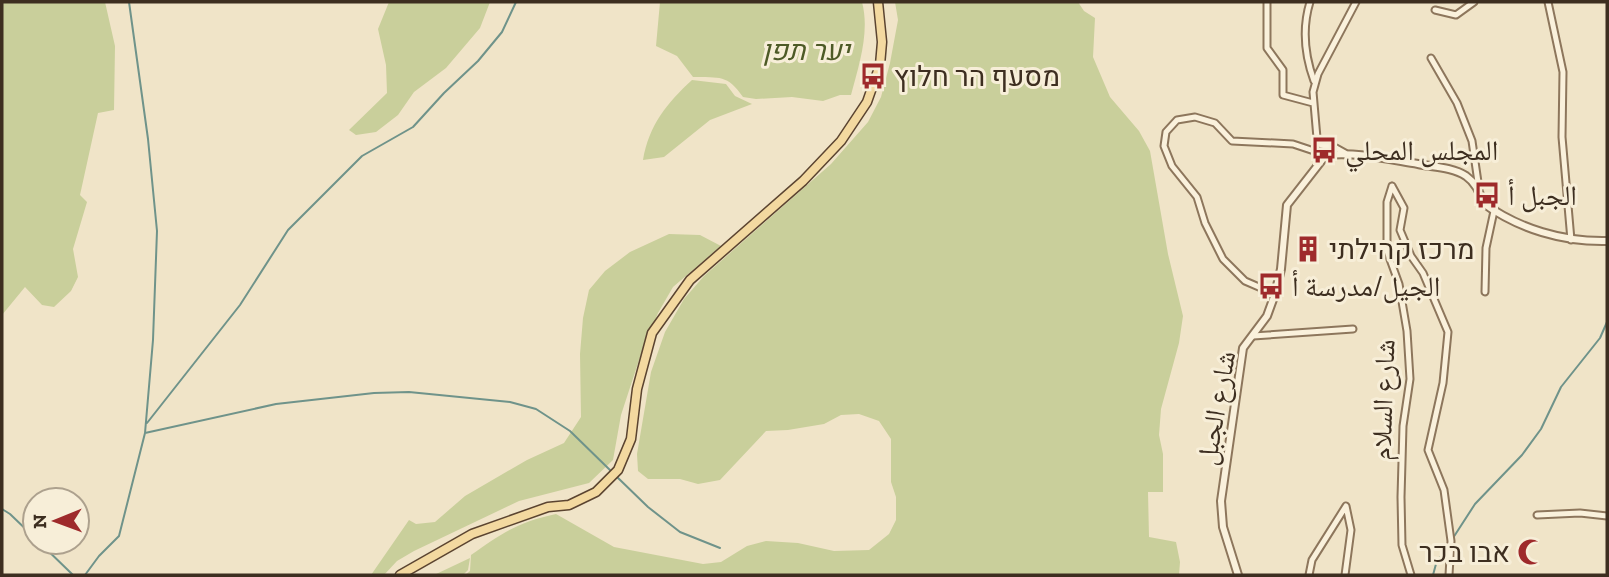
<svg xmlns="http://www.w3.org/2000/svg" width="1609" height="577" viewBox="0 0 1609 577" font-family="'Zilla Slab','Noto Naskh Arabic',Heebo,serif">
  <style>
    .green { fill: #c9cf9b }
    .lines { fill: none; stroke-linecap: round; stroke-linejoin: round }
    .stream { stroke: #6f938a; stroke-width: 2 }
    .minor-casing { stroke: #8d765c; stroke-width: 9 }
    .tertiary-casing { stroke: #8d765c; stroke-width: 10 }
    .primary-casing { stroke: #5b4430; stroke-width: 11 }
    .minor { stroke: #faf1dc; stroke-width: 5 }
    .tertiary { stroke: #faf1dc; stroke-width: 6 }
    .primary { stroke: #f3d9a0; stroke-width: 8 }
    .labels { text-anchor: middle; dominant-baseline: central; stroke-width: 6; stroke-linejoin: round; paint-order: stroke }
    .park-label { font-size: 28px; font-style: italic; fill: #4d5a26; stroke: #f7eed8 }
    .poi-label { font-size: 28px; fill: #3d2e20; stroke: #f7eed8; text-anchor: start }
    .street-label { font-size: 28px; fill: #3d2e20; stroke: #f7eed8 }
  </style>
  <rect width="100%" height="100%" fill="#f0e4c8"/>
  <path class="green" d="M2 2H105L115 46 114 110 98 113 80 195 87 202 73 249 78 277 71 291 54 307 42 305 25 287 2 315Z
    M389 2H490L480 28 446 68 414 92 398 115 376 132 356 135 349 130 387 93 386 65 378 29Z
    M660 2H862C870 32 859 65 851 95H840L823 101 792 97 756 99 743 97C727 74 720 78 693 77L677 56 656 46Z
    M895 2H1078L1084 11 1095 18 1093 57 1110 97 1139 131 1150 151 1168 254 1183 316 1179 343 1161 409 1159 435 1163 454V492H1148L1149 537 1176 542 1180 562 1179 575H465L470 571 471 555C502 533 518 522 556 514L614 547 703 564 721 562 747 546 766 541 798 543 834 551 869 550 889 534 896 520V497L891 482V439L879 421 859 414 841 415 824 424 788 430 766 431 720 480 698 484 680 479H648L638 471 637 454 651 372 665 332 684 299 704 276 831 164 868 122 881 97 890 63 898 20Z
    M692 80 726 84 735 96 752 104 710 120 664 157 643 160C649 125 667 103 692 80Z
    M669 234 700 235 721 246 673 287 658 313 641 354 621 415 613 460 589 483 519 501 414 551 397 561 384 575H371L409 520 416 524 435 522 465 496 527 460 564 443 581 417 580 354 583 318 589 290 605 271 630 252Z
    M470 558 468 570 463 575H434Z"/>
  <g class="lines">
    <path class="stream" d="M147 423 240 305 288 230 362 156 413 127 444 93 478 61 502 32 516 2
      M145 433 276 404 374 393 409 392 510 402 536 409 570 431 612 472
      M616 476 648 507 680 532 720 548
      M2 509 10 514 35 538
      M1453 538 1475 504 1522 455 1541 429 1561 387 1600 338 1607 322
      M39 542 73 575
      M85 575 99 556 119 536 145 433 153 340 157 231 148 139 129 2
      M1433 575 1436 564 1448 545"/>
    <g class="minor-casing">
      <path id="minor" d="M1267 2V48L1283 70V95L1313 103
        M1310 2C1302 28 1305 56 1314 81
        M1548 2 1563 72 1562 137 1571 240
        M1435 10 1456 15 1474 2
        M1431 58 1457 103 1472 141 1479 189
        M1345 153 1336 148 1321 145 1317 138 1313 92 1318 74 1356 2
        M1392 186 1404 208 1400 230 1411 256 1423 273 1448 332 1443 383 1428 450 1444 490 1451 541 1449 575
        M1392 186 1387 202V251L1399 284 1407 331 1410 379 1403 426 1401 497 1402 545 1411 575
        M1485 292 1486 248 1494 211
        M1275 294 1245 281 1223 259 1205 223 1197 197 1172 166 1164 146 1166 132 1177 120 1195 117 1215 123 1232 141 1293 144 1326 155
        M1253 336 1353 329
        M1537 515 1580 513 1607 516
        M1309 575 1312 560 1346 506 1351 530 1345 575"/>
    </g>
    <g class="tertiary-casing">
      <path id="tertiary" d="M1238 575 1223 527 1221 501 1243 348 1267 316 1275 294 1281 269 1287 205 1326 155C1358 152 1387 159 1418 164 1433 167 1452 167 1466 176 1476 183 1480 192 1483 203 1519 229 1563 242 1607 241"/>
    </g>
    <g class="primary-casing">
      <path id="primary" d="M400 575 472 534 548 507 569 505 596 492 618 470 631 439 637 389 652 333 690 280 803 181 841 141 867 102 880 65 882 42 878 2"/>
    </g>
    <use href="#minor" class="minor"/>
    <use href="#tertiary" class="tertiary"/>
    <use href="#primary" class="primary"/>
  </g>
  <defs>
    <g id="bus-bare" transform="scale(2.1)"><path d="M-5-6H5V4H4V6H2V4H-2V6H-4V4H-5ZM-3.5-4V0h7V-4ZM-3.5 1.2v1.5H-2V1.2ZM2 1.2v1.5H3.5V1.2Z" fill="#9e2a2b" stroke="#f7eed8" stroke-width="2.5" paint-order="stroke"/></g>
    <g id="building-bare" transform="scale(2.1)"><path d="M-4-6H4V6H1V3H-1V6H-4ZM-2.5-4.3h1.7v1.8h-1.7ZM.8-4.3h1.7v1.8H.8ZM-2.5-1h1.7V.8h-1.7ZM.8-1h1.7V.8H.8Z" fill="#9e2a2b" stroke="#f7eed8" stroke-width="2.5" paint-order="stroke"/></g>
    <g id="mosque-bare" transform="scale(2.1)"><path d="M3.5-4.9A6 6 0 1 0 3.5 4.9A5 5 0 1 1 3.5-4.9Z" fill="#9e2a2b" stroke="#f7eed8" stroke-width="2.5" paint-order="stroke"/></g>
  </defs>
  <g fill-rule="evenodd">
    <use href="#bus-bare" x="873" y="76"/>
    <use href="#bus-bare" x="1324" y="150"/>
    <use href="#bus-bare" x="1487" y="195"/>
    <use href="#building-bare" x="1308" y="249"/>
    <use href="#bus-bare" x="1271" y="286"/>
    <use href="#mosque-bare" x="1531" y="552"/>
  </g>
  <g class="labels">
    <g class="park-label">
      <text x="806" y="50">יער תפן</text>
    </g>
    <g class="poi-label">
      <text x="894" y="76">מסעף הר חלוץ</text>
      <text x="1345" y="150">المجلس المحلي</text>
      <text x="1508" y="195">الجبل أ</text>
      <text x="1329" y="249">מרכז קהילתי</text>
      <text x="1292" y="286">الجيل/مدرسة أ</text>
      <text x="1510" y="552" text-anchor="end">אבו בכר</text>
    </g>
    <g class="street-label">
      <text transform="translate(1383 400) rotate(-88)">شارع السلام</text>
      <text transform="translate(1216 408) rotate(-80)">شارع الجبل</text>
    </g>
  </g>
  <rect width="1609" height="577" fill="none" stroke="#3d2e20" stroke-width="7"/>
  <g transform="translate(56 521) rotate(269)"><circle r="33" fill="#f7eed8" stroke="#ada18e" stroke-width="2"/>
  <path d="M0-5L12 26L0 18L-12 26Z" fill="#9e2a2b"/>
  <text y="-10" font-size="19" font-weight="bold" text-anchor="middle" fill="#3d2e20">N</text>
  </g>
</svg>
